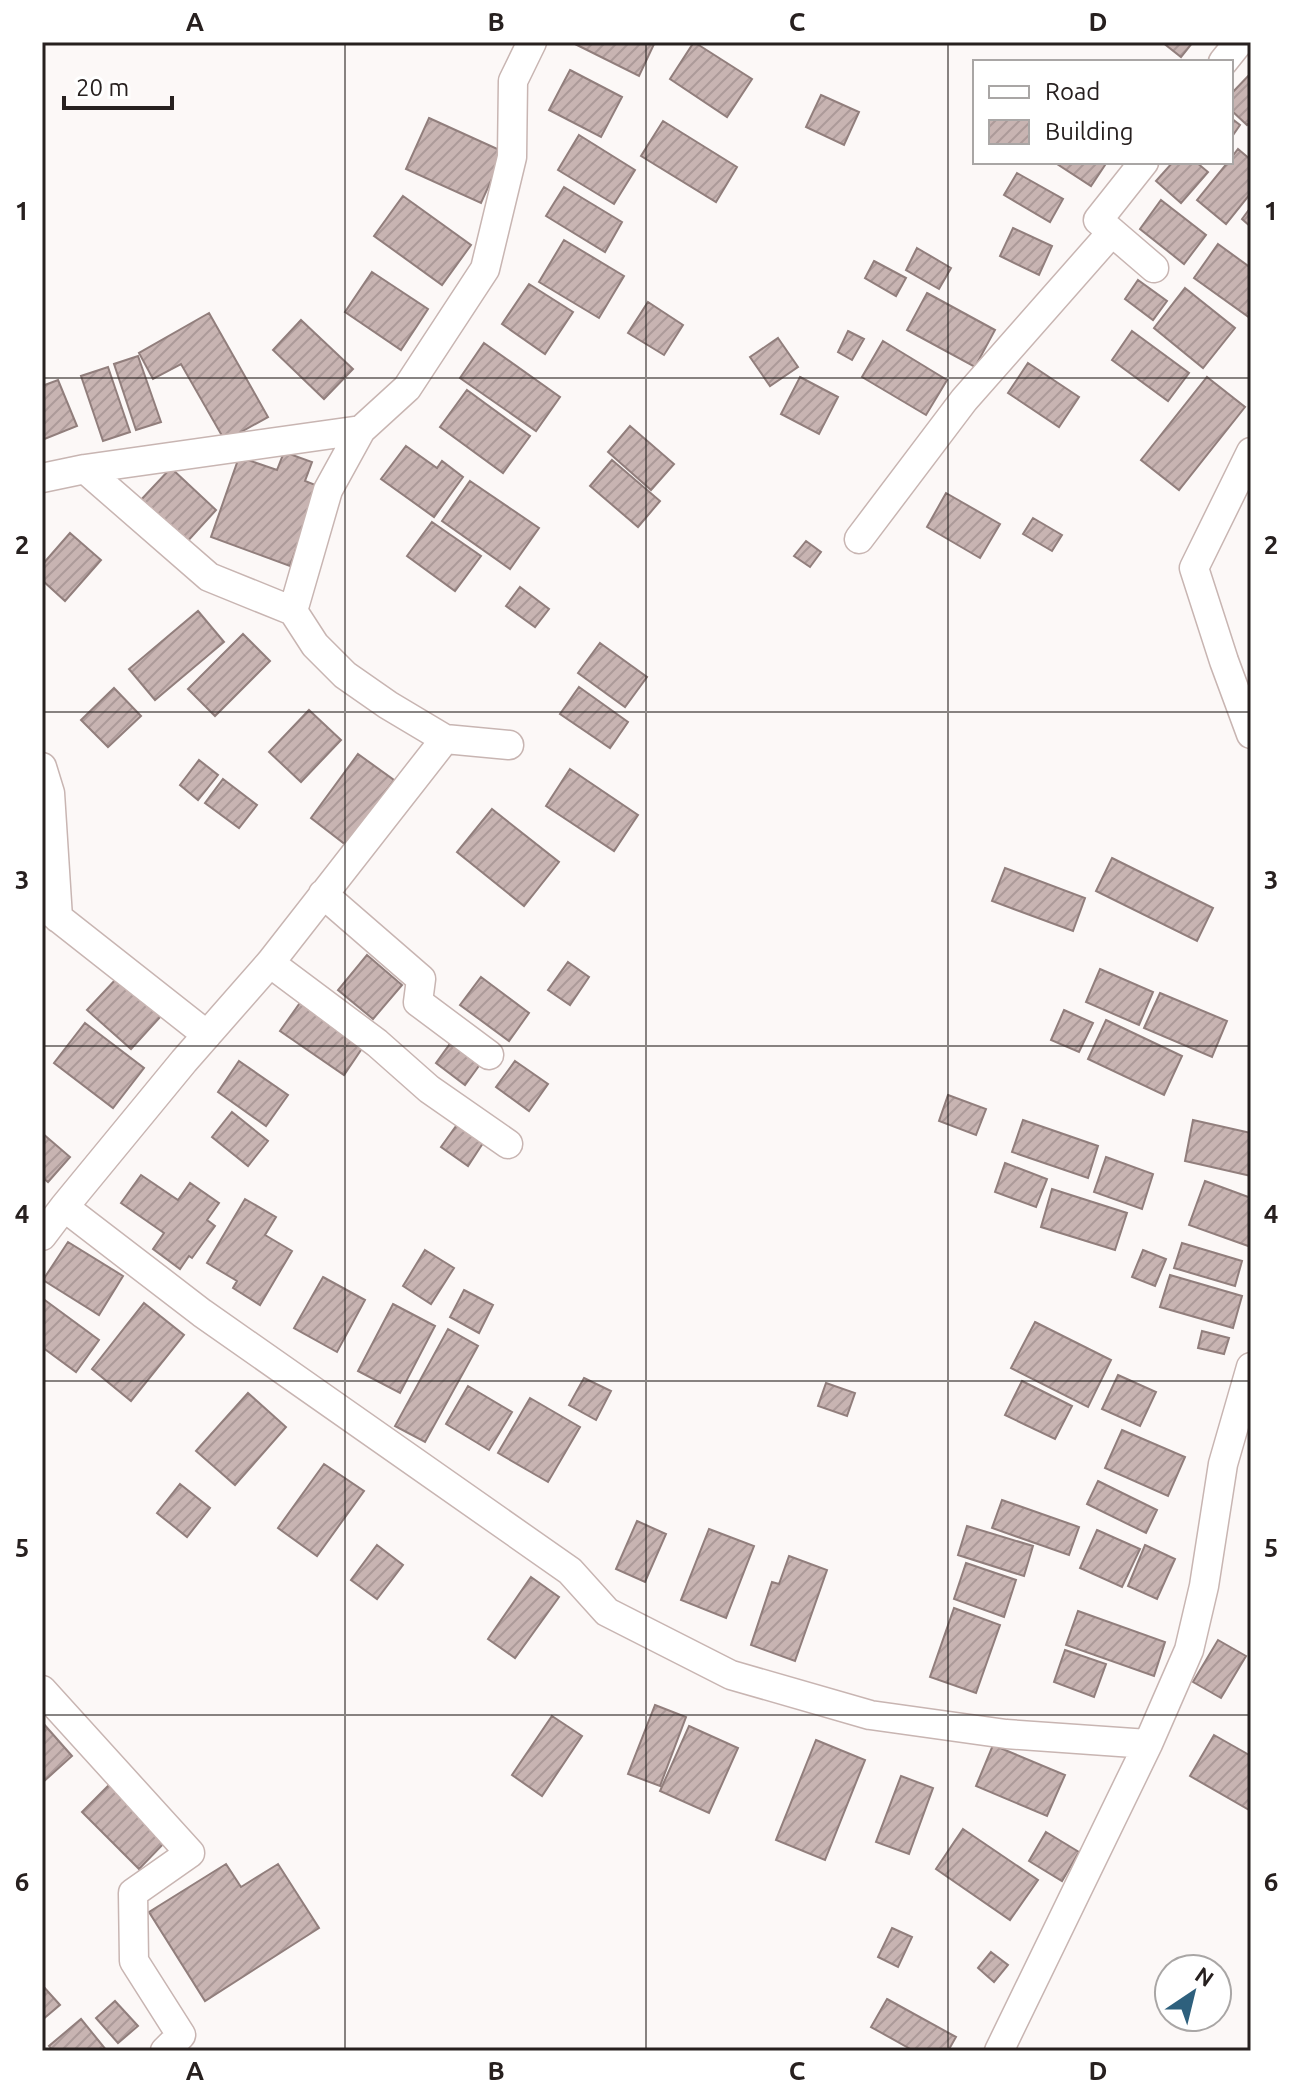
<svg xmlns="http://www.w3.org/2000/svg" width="1293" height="2093" viewBox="0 0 1293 2093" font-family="Ubuntu,sans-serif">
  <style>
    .building { fill: url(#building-hatch); stroke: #917e7c; stroke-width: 2 }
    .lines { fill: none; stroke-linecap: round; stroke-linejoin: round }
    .minor-casing { stroke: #c8b5b2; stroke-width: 31 }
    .minor { stroke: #fff; stroke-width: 28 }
    .grid { fill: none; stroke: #27201f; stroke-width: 2; stroke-opacity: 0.55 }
    .neatline { fill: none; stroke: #27201f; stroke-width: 3 }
    .grid-label { font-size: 26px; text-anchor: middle; font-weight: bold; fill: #27201f }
  </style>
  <defs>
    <pattern id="building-hatch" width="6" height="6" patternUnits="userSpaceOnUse" patternTransform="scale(2)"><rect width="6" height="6" fill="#c8b4b2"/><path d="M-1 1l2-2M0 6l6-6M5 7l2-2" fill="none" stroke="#ac9a99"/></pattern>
  </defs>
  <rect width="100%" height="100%" fill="#fcf8f7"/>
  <path class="building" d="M571 42H655L639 76Z
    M694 42 752 79 727 117 670 79Z
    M1162 42H1193L1181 57Z
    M570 70 622 97 601 137 549 110Z
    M1251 73V121L1247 125 1231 110V94Z
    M821 95 859 112 844 145 806 127Z
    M429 118 504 152 481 203 406 169Z
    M1231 118 1240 125 1231 138Z
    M663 121 737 167 716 202 641 156Z
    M579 135 635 170 614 204 558 170Z
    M1238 149 1251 160V193L1226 224 1197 200 1228 162H1231V158Z
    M1054 162H1107L1091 186Z
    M1173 162H1196L1208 172 1181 203 1156 181Z
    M1017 173 1063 199 1050 222 1004 195Z
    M564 187 622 222 605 252 546 216Z
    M403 196 471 245 442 285 374 236Z
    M1161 200 1206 235 1184 264 1140 229Z
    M1251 207V227L1242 219Z
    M1013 228 1052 246 1039 275 1000 256Z
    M564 240 624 276 599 318 539 282Z
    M1218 244 1251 268 1250 318 1194 278Z
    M917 248 951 268 939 289 906 270Z
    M874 261 906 278 896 296 865 278Z
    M372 272 428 309 401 350 345 312Z
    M1138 280 1167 301 1153 320 1125 299Z
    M529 284 573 312 545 354 502 324Z
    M1185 288 1235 328 1203 368 1154 328Z
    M927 293 995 330 975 367 907 330Z
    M648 302 683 325 664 355 628 333Z
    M209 313 268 417 225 441 181 364 153 379 139 353Z
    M301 320 353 369 324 399 273 350Z
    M848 331 864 339 852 360 838 352Z
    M1132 331 1189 373 1168 401 1112 360Z
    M778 338 798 367 770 386 750 357Z
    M883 341 947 380 926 415 862 377Z
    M484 343 560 397 536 431 460 378Z
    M138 356 161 422 136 430 114 364Z
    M1028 363 1079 397 1059 427 1008 393Z
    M108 367 130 432 103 441 81 376Z
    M800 377 838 397 819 434 781 414Z
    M1207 377 1245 407 1179 490 1141 460Z
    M58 380 77 426 42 440V386Z
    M467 390 530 436 503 473 440 427Z
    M630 426 674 464 651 490 608 452Z
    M406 446 437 468 442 461 463 477 434 517 381 479Z
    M284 452 312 462 305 481 318 486 290 566 211 537 239 457 277 470Z
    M612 460 660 501 638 527 590 486Z
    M171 468 216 510 184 545 138 503Z
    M470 481 539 528 510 569 442 521Z
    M946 493 1000 524 980 558 927 527Z
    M1033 518 1062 535 1052 551 1023 534Z
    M432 522 481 556 455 591 407 556Z
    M70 533 101 560 65 601 42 580V565Z
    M806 541 821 552 810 567 794 556Z
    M520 587 549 609 535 627 506 606Z
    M198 611 224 642 155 700 129 669Z
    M243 634 270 661 215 716 188 689Z
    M600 643 647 677 625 707 578 673Z
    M579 687 628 722 610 748 560 714Z
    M114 688 141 716 108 747 81 720Z
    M309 710 341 740 301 782 269 752Z
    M358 754 394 780 346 845 311 818Z
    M199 760 218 775 198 800 180 785Z
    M570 769 638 815 614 851 546 806Z
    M223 779 257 805 239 828 205 803Z
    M492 809 559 862 524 906 457 852Z
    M1112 858 1213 908 1197 941 1096 891Z
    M1005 868 1085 898 1073 931 992 901Z
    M367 955 402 985 373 1019 338 990Z
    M568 962 589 977 570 1005 548 990Z
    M1100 969 1153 992 1139 1025 1086 1002Z
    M118 977 161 1016 131 1049 87 1010Z
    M481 977 529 1013 509 1041 460 1005Z
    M1160 993 1227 1021 1212 1057 1144 1028Z
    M302 1000 365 1044 344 1075 280 1031Z
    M1064 1010 1093 1023 1079 1052 1051 1040Z
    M1106 1020 1182 1056 1164 1095 1088 1059Z
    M85 1023 144 1068 113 1108 54 1063Z
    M452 1041 481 1063 465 1085 436 1063Z
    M239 1061 288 1095 266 1126 218 1092Z
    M515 1061 548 1084 529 1111 496 1087Z
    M948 1095 986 1109 976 1135 939 1121Z
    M232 1112 268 1141 248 1166 212 1137Z
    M1023 1120 1098 1146 1088 1178 1012 1152Z
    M1193 1120 1251 1133V1176L1185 1161Z
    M459 1122 485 1140 468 1166 441 1147Z
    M42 1133 70 1157 48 1182 42 1177Z
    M1106 1157 1153 1174 1142 1209 1094 1192Z
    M1005 1163 1047 1179 1036 1207 995 1192Z
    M141 1175 178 1200 190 1183 219 1203 207 1220 215 1226 192 1258 189 1256 180 1269 153 1249 164 1233 121 1203Z
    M1205 1181 1251 1198V1247L1189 1225Z
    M1052 1189 1127 1213 1115 1250 1041 1227Z
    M245 1199 276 1217 265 1235 292 1251 260 1305 233 1288 237 1281 207 1263Z
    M68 1242 123 1276 99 1315 43 1280Z
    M1182 1243 1242 1261 1235 1286 1174 1268Z
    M425 1250 454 1268 431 1304 403 1286Z
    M1143 1250 1166 1259 1155 1286 1132 1277Z
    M1170 1275 1242 1296 1233 1328 1160 1307Z
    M323 1277 365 1300 337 1352 294 1328Z
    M464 1290 493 1305 479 1333 450 1317Z
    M42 1298 99 1340 76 1372 42 1347Z
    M144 1303 184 1335 131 1401 92 1369Z
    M393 1304 435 1326 400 1393 358 1371Z
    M1035 1322 1111 1360 1088 1407 1011 1368Z
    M448 1329 478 1346 425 1442 395 1426Z
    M1202 1331 1229 1338 1224 1354 1198 1348Z
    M1118 1375 1156 1392 1140 1426 1102 1409Z
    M584 1378 611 1391 596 1420 569 1405Z
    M1022 1381 1072 1406 1055 1439 1005 1415Z
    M826 1383 855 1393 847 1416 818 1406Z
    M468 1386 512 1412 489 1450 446 1424Z
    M248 1393 286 1427 235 1485 196 1451Z
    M530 1398 580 1427 548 1482 498 1453Z
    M1122 1430 1185 1457 1168 1496 1105 1468Z
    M324 1464 364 1491 317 1556 278 1528Z
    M1098 1481 1157 1510 1146 1533 1087 1504Z
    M180 1484 210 1508 187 1537 157 1513Z
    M1002 1500 1079 1527 1069 1555 992 1528Z
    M637 1521 666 1534 645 1582 616 1569Z
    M967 1526 1033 1546 1024 1576 958 1555Z
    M709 1529 754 1546 726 1618 681 1600Z
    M1097 1530 1140 1549 1122 1587 1080 1568Z
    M377 1545 403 1565 377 1599 351 1580Z
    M1145 1545 1175 1559 1157 1599 1128 1586Z
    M789 1556 827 1570 795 1661 751 1645 772 1582 779 1584Z
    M966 1563 1016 1580 1004 1617 954 1599Z
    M531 1577 559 1597 515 1658 488 1639Z
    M954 1608 1000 1625 976 1693 930 1677Z
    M1078 1611 1165 1642 1154 1676 1066 1645Z
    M1218 1640 1246 1656 1221 1698 1193 1682Z
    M1065 1650 1106 1664 1094 1697 1054 1682Z
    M655 1705 686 1717 660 1786 628 1774Z
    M552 1716 582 1736 542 1796 512 1775Z
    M42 1722 72 1756 42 1783Z
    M689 1726 738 1748 709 1813 660 1791Z
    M1214 1735 1251 1756V1811L1190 1776Z
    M816 1740 865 1760 825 1860 776 1840Z
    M993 1745 1065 1775 1047 1816 976 1786Z
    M901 1776 933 1788 909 1854 876 1842Z
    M109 1785 166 1841 139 1869 82 1812Z
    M963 1829 1038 1880 1010 1920 936 1869Z
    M1046 1832 1079 1852 1062 1881 1029 1861Z
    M226 1864 241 1887 278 1864 319 1928 205 2001 149 1912Z
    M892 1928 912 1937 898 1967 878 1957Z
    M991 1952 1008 1965 994 1982 978 1968Z
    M42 1985 60 2005 42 2020Z
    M887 1999 956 2037 948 2051H914L871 2027Z
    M115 2001 138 2026 118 2043 96 2018Z
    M81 2019 107 2051H53L49 2046Z"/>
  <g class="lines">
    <g class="minor-casing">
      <path id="minor" d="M1223 62 1239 42
        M1144 162 1098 220 1154 268
        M1251 452 1194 568 1224 661 1251 734
        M42 478 85 469
        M859 539 964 400 1112 232
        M293 611 209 577 85 469 361 430
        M445 739 270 963 184 1061 64 1207 202 1313 570 1571 607 1612 731 1675 870 1715 1006 1734 1148 1744
        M509 745 445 739 388 705 345 675 315 645 293 611 328 490 361 430 407 388 485 269 512 157 513 81 532 42
        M42 767 50 793 58 918
        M323 894 421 979 418 1002 489 1055
        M42 905 207 1035
        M270 963 377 1043 429 1089 508 1144
        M42 1236 64 1207
        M42 1690 190 1853 133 1893 134 1961 181 2035 165 2051
        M999 2051 1148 1744 1189 1650 1204 1586 1223 1464 1251 1367"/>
    </g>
    <use href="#minor" class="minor"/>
  </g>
  <path class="grid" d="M345 42V2051M646 42V2051M948 42V2051M42 378H1251M42 712H1251M42 1046H1251M42 1381H1251M42 1715H1251"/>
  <rect width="1293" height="2093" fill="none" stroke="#ffffff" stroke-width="88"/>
  <rect x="973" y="60" width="260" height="104" fill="#ffffff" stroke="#a9a6a5" stroke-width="2"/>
  <rect x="989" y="86" width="40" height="12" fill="#ffffff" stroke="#a9a6a5" stroke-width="2"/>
  <text x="1045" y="100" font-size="24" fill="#27201f">Road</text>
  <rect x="989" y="120" width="40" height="24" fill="url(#building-hatch)" stroke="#a9a6a5" stroke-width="2"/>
  <text x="1045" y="140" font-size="24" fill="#27201f">Building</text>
  <g transform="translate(1193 1993) rotate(35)"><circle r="38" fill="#ffffff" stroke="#a9a6a5" stroke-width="2"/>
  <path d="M0-6L14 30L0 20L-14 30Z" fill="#2e607d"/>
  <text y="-12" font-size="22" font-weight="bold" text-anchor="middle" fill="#27201f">N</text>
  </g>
  <path d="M64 96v12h108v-12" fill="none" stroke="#27201f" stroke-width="4"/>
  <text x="76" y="96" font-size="24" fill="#27201f" stroke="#ffffff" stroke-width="6" paint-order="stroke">20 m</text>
  <rect x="44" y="44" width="1205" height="2005" class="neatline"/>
  <g class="grid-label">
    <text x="195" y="31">A</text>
    <text x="496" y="31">B</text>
    <text x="797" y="31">C</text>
    <text x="1098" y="31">D</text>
    <text x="22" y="220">1</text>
    <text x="1271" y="220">1</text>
    <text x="22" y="554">2</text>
    <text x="1271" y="554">2</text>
    <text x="22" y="889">3</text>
    <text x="1271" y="889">3</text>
    <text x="22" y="1223">4</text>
    <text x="1271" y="1223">4</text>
    <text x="22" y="1557">5</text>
    <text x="1271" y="1557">5</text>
    <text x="22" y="1891">6</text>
    <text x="1271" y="1891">6</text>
    <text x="195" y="2080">A</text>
    <text x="496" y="2080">B</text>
    <text x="797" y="2080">C</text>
    <text x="1098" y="2080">D</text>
  </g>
</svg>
